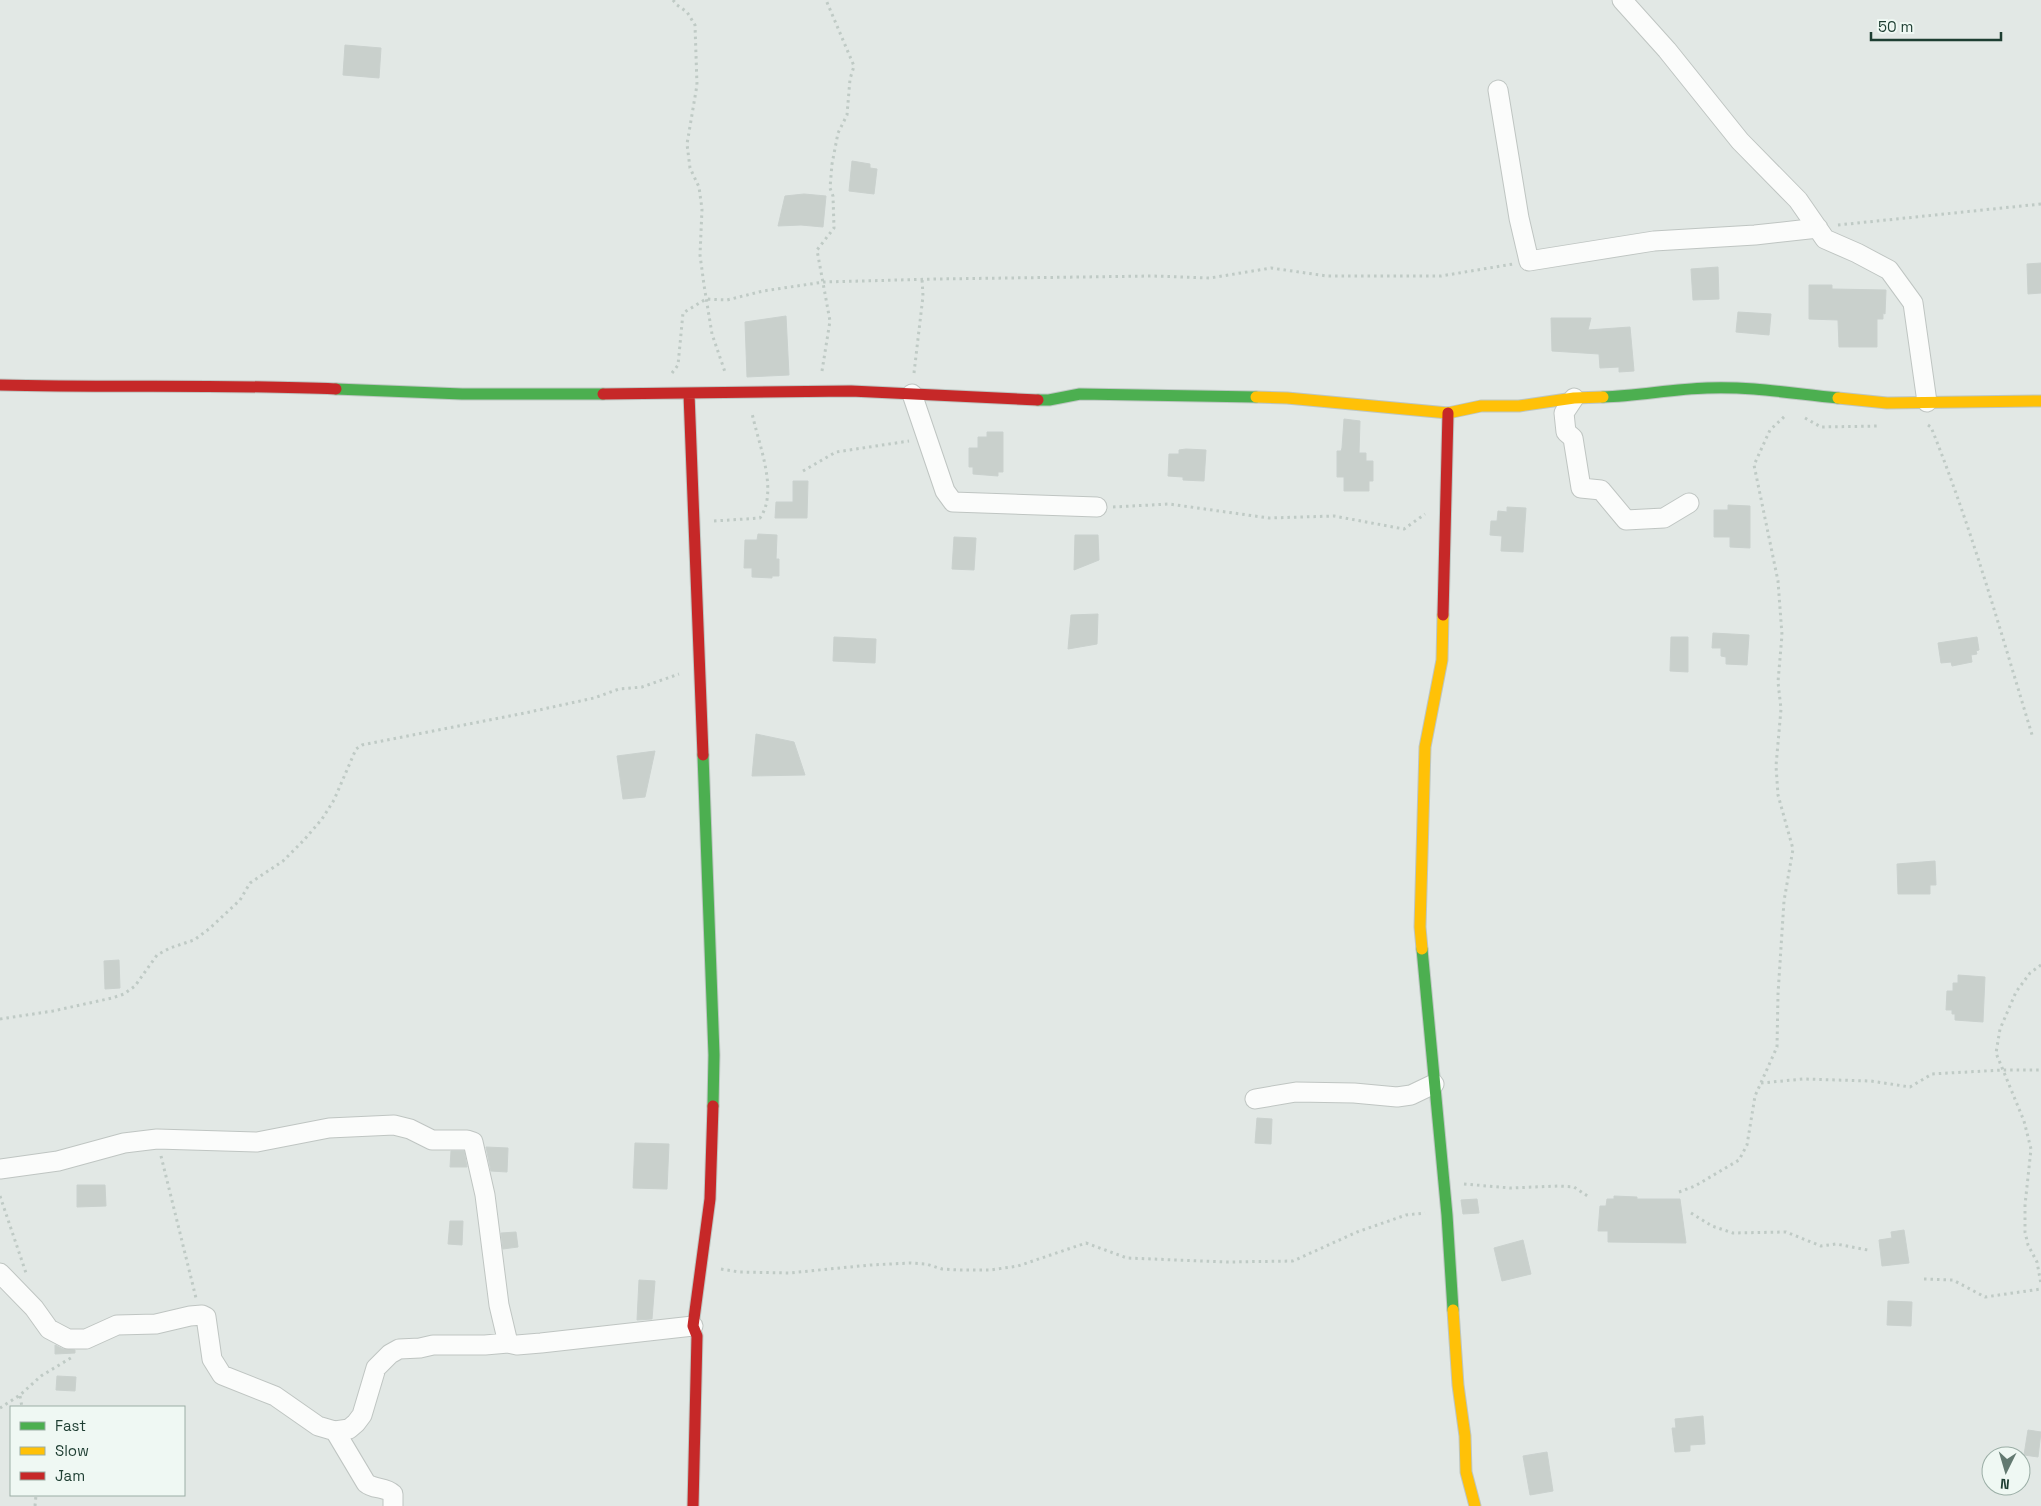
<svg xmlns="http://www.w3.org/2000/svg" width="2041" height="1506" viewBox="0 0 2041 1506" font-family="'Space Grotesk',sans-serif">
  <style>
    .building { fill: #c9d0cc; stroke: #cad1ce }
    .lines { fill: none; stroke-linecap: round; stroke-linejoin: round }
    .street-casing { stroke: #bfc5c2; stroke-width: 21 }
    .fast-casing { stroke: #bdc6c2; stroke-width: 13 }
    .slow-casing { stroke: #bdc6c2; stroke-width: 13 }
    .jam-casing { stroke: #bdc6c2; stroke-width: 13 }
    .path { stroke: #bfcac5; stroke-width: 3; stroke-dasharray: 2.5 4; stroke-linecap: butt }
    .street { stroke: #fbfcfb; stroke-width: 19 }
    .fast { stroke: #4caf50; stroke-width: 11 }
    .slow { stroke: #ffc107; stroke-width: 11 }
    .jam { stroke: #c62828; stroke-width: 11 }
  </style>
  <rect width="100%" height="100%" fill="#e2e8e5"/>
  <path class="building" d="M345 45 381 48 379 78 343 75Z
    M852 161 870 164V168L877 169 874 194 849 191Z
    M804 194 826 196 823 227 801 225 778 226 785 196Z
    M2041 263V293L2028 294 2027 264Z
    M1718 267 1719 299 1693 300 1691 269Z
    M1809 285H1832V289L1886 290 1885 314 1883 313V319H1877V347H1839L1838 320 1809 319Z
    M1738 312 1771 314 1769 335 1736 332Z
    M786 316 789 375 747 377 745 322Z
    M1551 318H1591L1588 330 1630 327 1634 371 1619 372V367L1600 368 1599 354 1552 351Z
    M1344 419 1360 421 1359 453H1366V461H1373V481H1369V491H1344V477H1337V451H1341L1342 448Z
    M987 432H1003V472H998V476L973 474V467H969V448H978V437H987Z
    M1186 449 1206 450 1204 481 1183 480V477L1168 476 1169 454H1179V450Z
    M793 481H808L807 518H775L776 502H793Z
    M1728 505 1750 506V548L1730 547V537H1714V510H1728Z
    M1507 507 1526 508 1523 552 1501 551 1502 536 1490 535 1491 521H1497L1498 511 1507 512Z
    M758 534 777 535 776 559H779V576H772V578L752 577V568H744L745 540H757Z
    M1075 535H1098L1099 560 1074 570Z
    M954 537 976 538 974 570 952 569Z
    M1098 614 1097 644 1068 649 1071 615Z
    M1713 633 1749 635 1747 665 1726 664V657L1721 656V648H1712Z
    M834 637 876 639 875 663 833 661Z
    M1671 637H1688V672L1670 671Z
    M1977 637 1979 650 1976 651 1977 654 1971 655 1972 662 1952 666 1951 662 1941 663 1938 643Z
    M756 734 794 742 805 775 752 776Z
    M655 751 645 797 623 799 617 756Z
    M1935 861 1936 885H1930V894H1898L1897 864Z
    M119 960 120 988 105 989 104 961Z
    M1958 975 1985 977 1983 1022 1955 1020V1014H1952V1010H1946L1947 991H1953V983H1958Z
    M1257 1118 1272 1119 1271 1144 1255 1143Z
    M635 1143 669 1144 667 1189 633 1188Z
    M486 1147 508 1148 507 1172 491 1171Z
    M451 1151H464L467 1167H450Z
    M77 1185H105L106 1206 77 1207Z
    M1614 1196 1637 1197V1199H1680L1686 1243 1608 1242V1231H1598L1600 1206H1606L1607 1199H1614Z
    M1477 1199 1479 1213 1463 1214 1461 1200Z
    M450 1221H463L462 1245 448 1244Z
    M1904 1230 1909 1263 1882 1266 1879 1240 1892 1238 1891 1232Z
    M516 1232 518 1247 503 1249 501 1233Z
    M1523 1240 1531 1274 1502 1281 1494 1248Z
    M639 1280 655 1281 652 1319 637 1320Z
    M1888 1301 1912 1302 1911 1326 1887 1325Z
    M55 1345 63 1349 75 1350V1353L55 1354Z
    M57 1376 76 1377 75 1391 56 1390Z
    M1703 1416 1705 1444 1690 1445V1451L1675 1452 1672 1428H1676L1675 1419Z
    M2028 1430 2041 1432 2038 1457 2024 1455Z
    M1547 1452 1553 1491 1530 1495 1523 1456Z"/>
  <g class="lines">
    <g class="street-casing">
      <path id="street" d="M1622 0 1667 50 1740 141 1798 200 1825 239 1857 253 1889 270 1913 303 1927 402
        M1498 90 1519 218 1529 261 1654 241 1755 235 1818 228
        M912 394 945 491 953 502 1097 507
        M1574 398 1564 413 1566 432 1573 438 1581 488 1601 490 1626 520 1664 518 1689 503
        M1255 1099 1296 1092 1354 1093 1397 1097 1411 1095 1434 1084
        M0 1169 58 1161 124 1143 157 1139 257 1142 329 1128 394 1125 410 1129 432 1140H467L473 1142 485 1195 499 1305 508 1343 517 1345 541 1343 693 1326
        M0 1273 34 1308 49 1329 68 1339H86L117 1325 156 1324 190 1316 202 1315 206 1317 212 1359 222 1375 275 1396 318 1426 335 1431 349 1429 356 1423 362 1415 376 1368 390 1354 399 1349 420 1348 433 1345H485L508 1343
        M335 1431 366 1483C374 1490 385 1486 393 1494V1506"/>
    </g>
    <g class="fast-casing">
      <path id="fast" d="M336 389 462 394H603
        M1603 397C1638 396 1672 389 1707 388 1750 386 1795 394 1838 398
        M1038 400H1049L1080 394 1256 397
        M703 755 714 1055 713 1106
        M1422 949 1447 1215 1453 1310"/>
    </g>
    <g class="slow-casing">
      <path id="slow" d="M1256 397 1287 398 1448 413 1481 406H1519L1574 398 1603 397
        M1838 398 1887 403 2041 401
        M1422 949 1420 927 1425 747 1442 660 1443 615
        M1453 1310 1458 1385 1465 1436 1466 1472 1475 1506"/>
    </g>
    <g class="jam-casing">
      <path id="jam" d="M0 385C112 388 224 384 336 389
        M603 394 851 391 1038 400
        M689 394 703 755
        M1443 615 1448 413
        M693 1506 697 1336 693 1326 710 1199 713 1106"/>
    </g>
    <path class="path" d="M673 0 677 5 687 12 695 25 697 85 687 144 690 168 699 187 702 209 700 255 704 285 712 334 725 372
      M1838 225 2041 204
      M822 371 830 321 817 250 834 228 833 196 830 188 832 164 838 133 847 115 850 79 854 66 826 0
      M672 373 678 365 683 313 706 299 727 300 763 291 824 282 936 279 1153 276 1210 278 1271 268 1327 276H1441L1513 264
      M914 373 923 296 922 279
      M1805 418 1821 427 1879 426
      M1928 425 1931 427C1972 529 2001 633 2033 738
      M803 471 836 452 909 441
      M1113 507 1169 504 1269 518 1334 516 1404 529 1425 514
      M714 521 760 518C779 491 758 443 752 413
      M2041 965 2030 973 2016 992 2000 1029 1996 1053 2024 1121 2031 1149 2025 1205V1232L2028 1245 2037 1262 2041 1284
      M0 1019 53 1011 112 998 124 994 135 986 157 955 170 948 194 940 209 929 240 900 250 883 283 861 304 840 322 819 334 800 356 749 362 745 525 713 594 698 619 689 642 687 679 674
      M1761 1083 1803 1079 1871 1081 1910 1087 1932 1074 2002 1070H2041
      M161 1156 196 1298
      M1464 1184 1510 1188 1558 1186 1574 1187 1589 1197
      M1679 1192 1695 1186 1739 1160 1747 1145 1755 1096 1777 1047 1778 994 1784 901 1793 849 1778 795 1776 766 1781 709 1778 682 1782 635 1778 581 1754 465 1770 430 1786 415
      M0 1196 26 1273
      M1691 1213 1712 1226 1733 1233 1786 1232 1821 1246 1836 1244 1868 1250
      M721 1269 739 1272 789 1273 870 1265 911 1263 926 1264 942 1269 960 1270H990L1018 1266 1086 1243 1127 1258 1227 1262 1293 1261 1357 1232 1406 1215 1425 1213
      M1924 1279 1953 1280 1985 1297 2041 1289
      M20 1396 22 1407
      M0 1408 20 1395 41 1376 74 1356
      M35 1506 36 1495"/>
    <use href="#street" class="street"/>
    <use href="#fast" class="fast"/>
    <use href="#slow" class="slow"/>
    <use href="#jam" class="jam"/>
  </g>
  <rect x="10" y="1406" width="175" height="90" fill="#eff8f3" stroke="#9baea6"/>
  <rect x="20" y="1422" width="25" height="8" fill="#4caf50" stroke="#9baea6"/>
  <text x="55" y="1431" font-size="15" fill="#1e3e32">Fast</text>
  <rect x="20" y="1447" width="25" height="8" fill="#ffc107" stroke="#9baea6"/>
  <text x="55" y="1456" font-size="15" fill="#1e3e32">Slow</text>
  <rect x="20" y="1472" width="25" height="8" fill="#c62828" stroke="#9baea6"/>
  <text x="55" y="1481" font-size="15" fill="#1e3e32">Jam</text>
  <g transform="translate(2006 1471) rotate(185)"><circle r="24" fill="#eff8f3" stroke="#9baea6"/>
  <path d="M0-4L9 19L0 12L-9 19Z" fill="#637a71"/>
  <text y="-8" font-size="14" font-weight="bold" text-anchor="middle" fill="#1e3e32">N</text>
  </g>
  <path d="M1871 32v8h130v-8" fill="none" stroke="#1e3e32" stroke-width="2.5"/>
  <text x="1878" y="32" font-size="15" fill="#1e3e32" stroke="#eff8f3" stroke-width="4" paint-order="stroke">50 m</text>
</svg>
